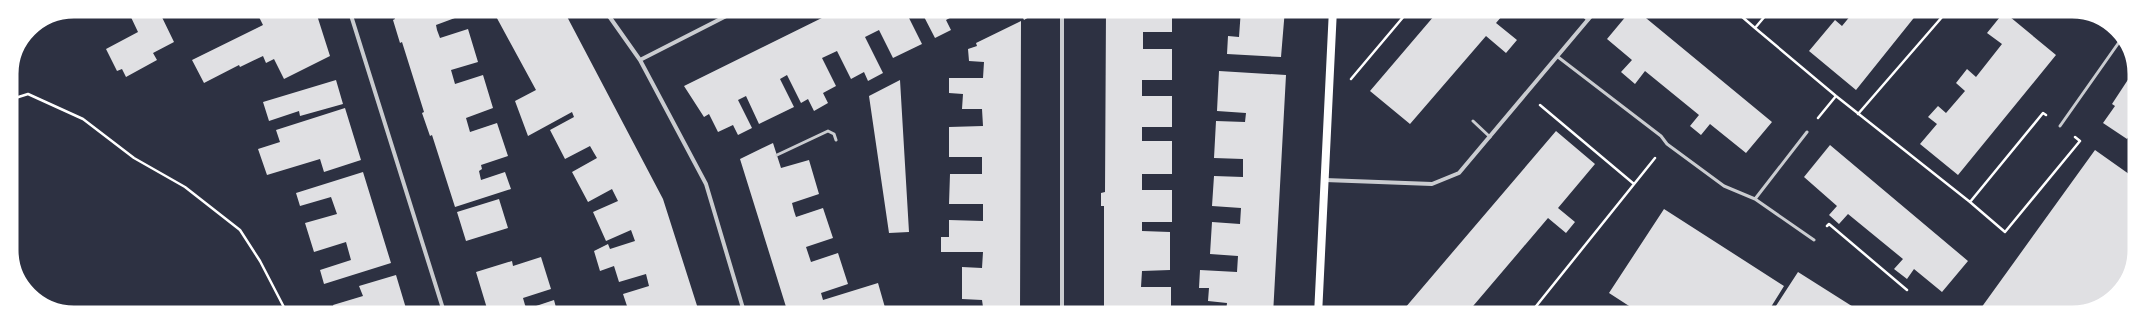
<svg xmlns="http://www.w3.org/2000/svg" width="2146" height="324" viewBox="0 0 2146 324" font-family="'Archivo Narrow',sans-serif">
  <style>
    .building { fill: #e0e0e3 }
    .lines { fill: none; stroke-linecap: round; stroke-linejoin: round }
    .path { stroke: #fff; stroke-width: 2.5 }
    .service { stroke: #caccd0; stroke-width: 3 }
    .minor { stroke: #caccd0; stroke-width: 4 }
    .secondary { stroke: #fff; stroke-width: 8 }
    .rim { fill: none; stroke: #fff; stroke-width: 5 }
  </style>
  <rect width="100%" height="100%" fill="#2d3142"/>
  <path class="building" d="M136 9H158L174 42 153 53 157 60 126 77 122 69 117 71 106 49 138 32 129 13Z
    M255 9H315L330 56 284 79 274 59 266 63 263 56 240 67 239 65 204 83 192 60 263 25Z
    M392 9H461L463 15 436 25 437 30 440 38 468 29 478 62 451 70 455 84 483 75 493 108 466 118 470 132 497 123 508 156 481 165 482 169 479 171 481 180 505 172 511 189 455 207 432 135 430 136 422 113 424 112 402 42 400 43 393 20 395 19Z
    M492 9H563L663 199 700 315H630L623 294 649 286 646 274 619 282 614 266 600 271 594 251 608 244 610 249 635 241 631 230 606 241 593 212 618 201 612 189 588 202 572 172 597 158 594 153 590 146 565 159 550 130 574 117 572 112 528 136 515 101 536 90Z
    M840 9H957L959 13 946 20 951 30 935 38 920 9 908 16 922 44 893 58 879 30 865 37 883 73 868 81 864 72 851 79 837 51 822 58 836 86 823 93 828 103 814 111 808 99 801 103 787 75 780 79 794 107 759 124 746 96 738 100 752 128 738 135 733 125 718 132 709 114 704 117 684 86Z
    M974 9H993L978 17Z
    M1019 9H1034V14L1024 20Z
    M1106 9H1172V32H1143V49H1172V80H1142V96H1172V127H1142V141H1172V174H1142V190H1172V222H1142V231L1170 232V270L1142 271 1141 287H1171V315H1104V206H1101V193L1105 192Z
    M1241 9H1285L1281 57 1227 54 1228 36 1239 37Z
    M1440 9H1508L1496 23 1517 40 1506 53 1486 36 1410 124 1370 91Z
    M1632 9H1635L1772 122 1746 153 1710 124 1701 135 1690 126 1699 115 1645 71 1635 84 1621 72 1632 60 1607 39Z
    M1856 9H1921L1856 90 1809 51 1835 20 1842 26Z
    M2004 12 2056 55 1958 175 1920 144 1937 124 1928 117 1938 106 1946 113 1965 91 1956 83 1967 69 1976 77 2002 44 1987 33Z
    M1021 21 1020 315H948V313H983V307L982 300 962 299V267L982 268 983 252H941V237H949V220L983 221V204H949L950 174H982V157H949V127L983 126 982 109H962L963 94 949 93V78H983L984 62 969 61 968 49 977 46 976 43Z
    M1219 71 1286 75 1273 315H1235V313L1226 312 1227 303 1208 301 1209 288H1199L1200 270 1237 272 1238 256 1210 254 1212 222 1240 224 1241 208 1212 206 1214 176 1243 177V159L1214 158 1216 121 1245 122 1246 113 1217 111Z
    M2133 72 2136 74V126L2127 139 2103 123 2115 106 2112 104Z
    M336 80 343 104 300 116 299 111 269 121 263 102Z
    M900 80 909 232 889 233 869 96Z
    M345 108 361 160 324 172 320 159 267 175 258 149 280 142 276 130Z
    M1556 131 1595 164 1558 208 1575 222 1566 233 1548 218 1468 312 1472 315H1399Z
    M773 143 781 168 809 160 819 194 792 203 794 211 796 217 823 208 833 238 806 247 811 262 838 253 848 284 821 293 823 300 878 283 886 311 874 315H800L797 308 787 310 740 159Z
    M1830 145 1968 261 1942 292 1914 269 1907 279 1894 269 1903 259 1848 214 1839 224 1829 215 1837 206 1804 177Z
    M2095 150 2136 179V258L2115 299 2072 315H1976Z
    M363 172 391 263 324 284 320 270 351 260 346 242 314 252 305 223 337 214 331 197 300 206 296 193Z
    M499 199 508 228 466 241 457 212Z
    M1664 209 1784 286 1766 315H1643L1609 293Z
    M541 257 551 289 523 298 525 305 527 309 554 300 558 315H489L476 272 512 261 513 266Z
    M1798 272 1866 315H1770Z
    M396 275 408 315H336L333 305 363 296 359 286Z"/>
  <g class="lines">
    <path class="path" d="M1733 9 1755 28 1771 9
      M1755 28 1836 96 1970 202 2043 113 2046 115
      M1351 79 1410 9
      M9 100 28 94 83 119 134 158 185 187 240 230 260 261 288 315
      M1540 105 1634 184
      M1858 114 1949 9
      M1818 118 1836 96
      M1970 202 2005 232 2080 141 2075 137
      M1827 226 1829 224 1907 290
      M1529 315 1655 158"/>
    <path class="service" d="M1576 9 1588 20
      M1558 57 1661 136 1667 144 1724 186 1755 199 1814 240
      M1473 121 1490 137
      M2060 126 2122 38
      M777 155 828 131 834 134 836 140
      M1755 199 1807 132"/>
    <path class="minor" d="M349 9 445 315
      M604 9 640 60 706 184 745 315
      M640 60 740 9
      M1325 180 1432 184 1459 173 1597 9
      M1062 315V9"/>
    <path class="secondary" d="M1318 315 1333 9"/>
  </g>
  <path d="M0 0H2146V324H0ZM74 16H2072A58 58 0 0 1 2130 74V250A58 58 0 0 1 2072 308H74A58 58 0 0 1 16 250V74A58 58 0 0 1 74 16Z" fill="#fff" fill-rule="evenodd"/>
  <path class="rim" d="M74 16H2072A58 58 0 0 1 2130 74V250A58 58 0 0 1 2072 308H74A58 58 0 0 1 16 250V74A58 58 0 0 1 74 16Z"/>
</svg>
